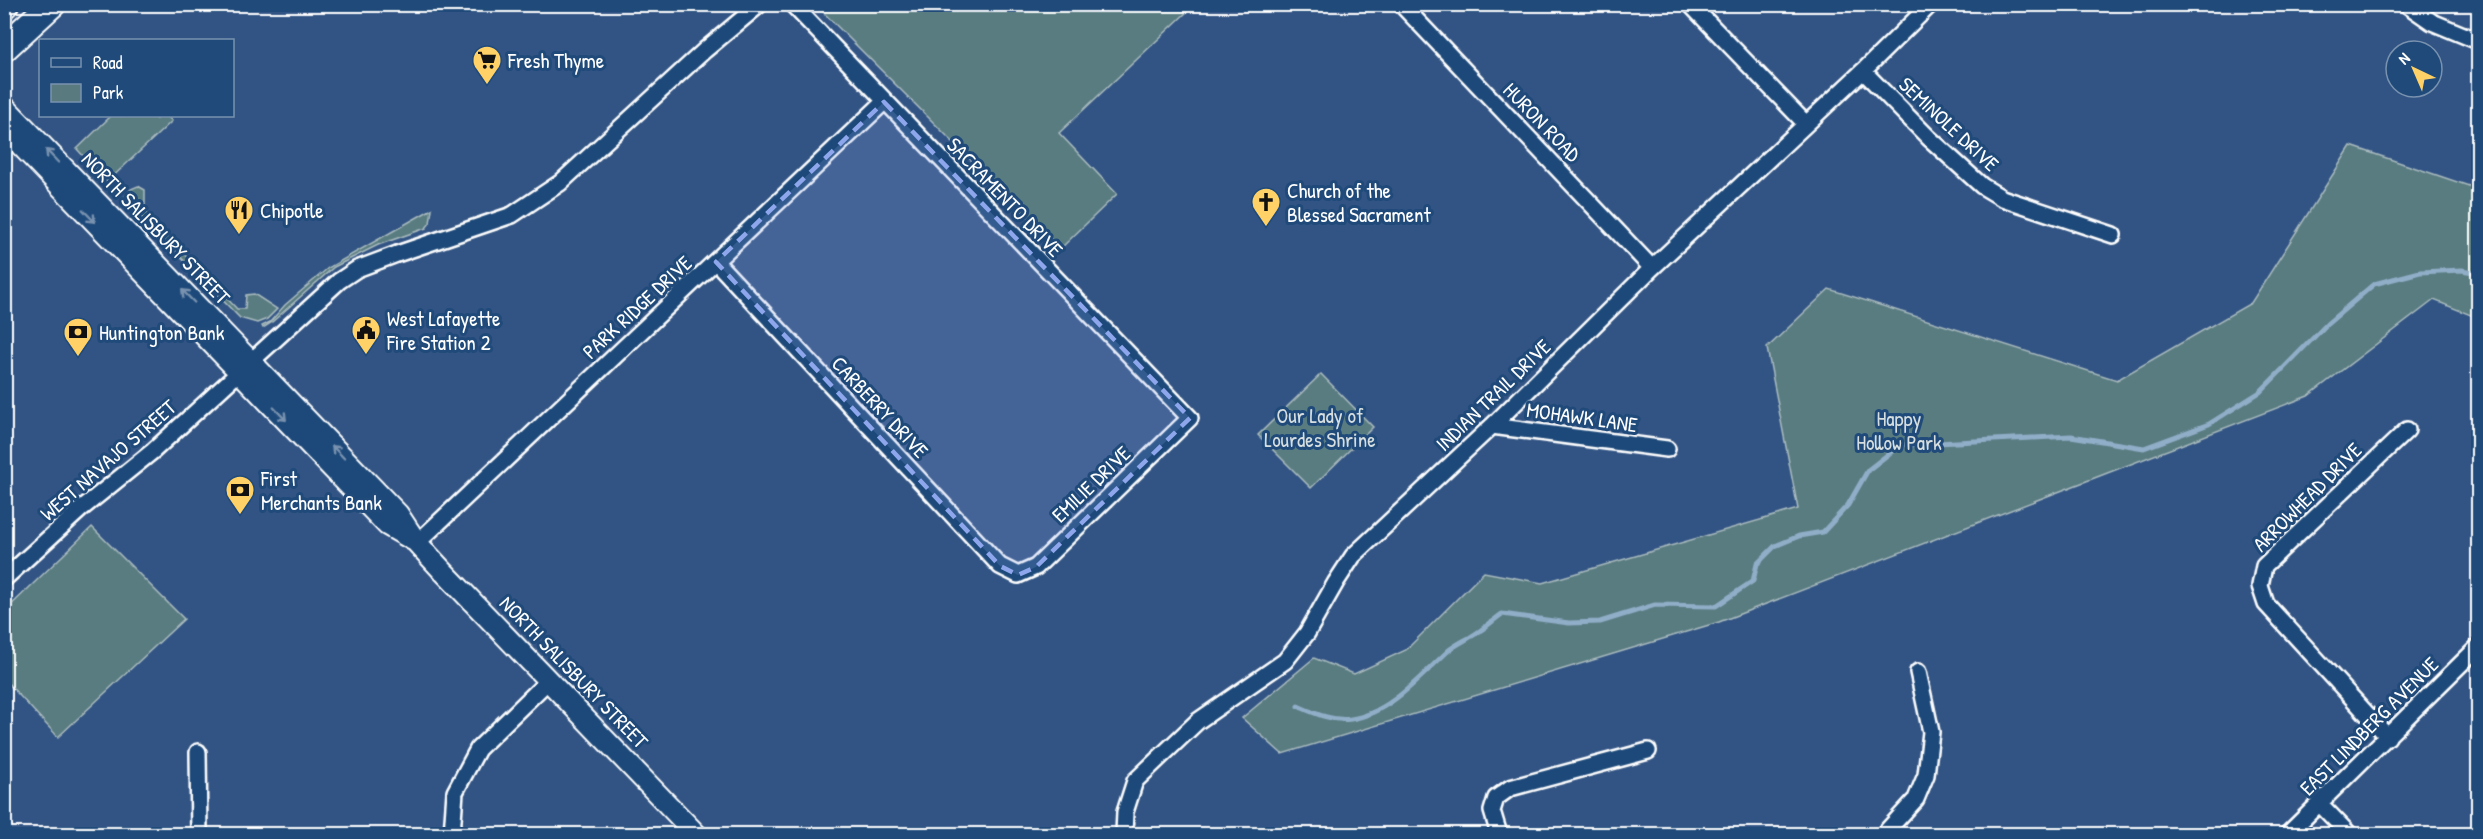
<svg xmlns="http://www.w3.org/2000/svg" width="2483" height="839" viewBox="0 0 2483 839" font-family="'Patrick Hand',sans-serif">
  <style>
    .green { fill: #597b80; stroke: #acbdc0; stroke-width: 1.5 }
    .lines { fill: none; stroke-linecap: round; stroke-linejoin: round }
    .stream { stroke: #91aec8; stroke-width: 5 }
    .minor-casing { stroke: #fff; stroke-width: 20 }
    .tertiary-casing { stroke: #fff; stroke-width: 24 }
    .trunk-casing { stroke: #fff; stroke-width: 30 }
    .minor { stroke: #1f4a7a; stroke-width: 15 }
    .tertiary { stroke: #1f4a7a; stroke-width: 20 }
    .trunk { stroke: #1f4a7a; stroke-width: 26 }
    .oneway { stroke: #7992af }
    .marked { fill: #8ea6ec; fill-opacity: 0.2; stroke: #8ea6ec; stroke-width: 4.5; stroke-dasharray: 12 8; stroke-linejoin: round }
    .labels { text-anchor: middle; dominant-baseline: central; stroke-width: 6; stroke-linejoin: round; paint-order: stroke }
    .poi-label { font-size: 21px; fill: #fff; stroke: #1f4a7a; text-anchor: start }
    .street-label { font-size: 21px; fill: #fff; stroke: #1f4a7a }
    .park-label { font-size: 21px; fill: #d6dedf; stroke: #1f4a7a }
  </style>
  <rect width="100%" height="100%" fill="#325484"/>
  <filter id="ink" filterUnits="userSpaceOnUse"><feTurbulence type="fractalNoise" baseFrequency=".0167" numOctaves="2"/><feDisplacementMap in="SourceGraphic" scale="12" xChannelSelector="R" yChannelSelector="G"/><feConvolveMatrix kernelMatrix="1 2 1 2 8 2 1 2 1" color-interpolation-filters="sRGB"/></filter>
  <g filter="url(#ink)">
    <path class="green" d="M1184 5 1189 10 1059 133 1117 194 1060 249 816 5Z
      M111 116H152L156 119 160 116H167L172 121 107 182 77 149Z
      M2351 146 2478 189V318L2434 300 2308 396 1719 622 1282 754 1242 718 1314 658 1354 674 1406 650 1484 572 1542 583 1798 509 1767 348 1829 289 2117 380 2251 303Z
      M138 186 145 190V212L237 309H245L246 295 254 294 277 309 267 319 257 323 240 318 124 199 131 189Z
      M432 209 430 223 426 228 378 245 334 267 271 323 263 328 262 326 270 322 285 305 328 268Z
      M1321 374 1373 427 1311 488 1258 435Z
      M92 527 184 619 58 737 5 680V611Z"/>
    <g class="lines">
      <path class="stream" d="M1298 706C1314 713 1333 722 1351 719 1389 714 1422 675 1448 651 1455 645 1464 641 1472 636 1483 630 1492 621 1502 614L1569 623 1600 622 1655 605 1716 606 1753 581 1757 564 1775 546 1799 536 1823 532 1848 505 1868 470 1900 445 2071 436 2144 448 2209 424 2260 392 2327 324 2374 284 2420 272 2462 270 2478 273"/>
      <g class="minor-casing">
        <path id="minor" d="M1401 4 1652 268
          M1690 4 1806 124
          M2406 4 2432 22 2478 41
          M1863 71 1929 138 1982 186 2002 198 2113 235
          M716 262 1000 566 1018 575 1036 567 1190 418 792 4
          M1492 426 1667 449
          M417 543 884 102
          M4 579 81 509 153 451 339 281 357 269 397 254 512 215 560 183 705 50 760 4
          M2388 737 2266 604 2260 586 2264 566 2407 430
          M198 752 199 834
          M2320 804 2349 834
          M452 834 455 792 478 749 549 680
          M1124 834 1125 812 1135 781 1198 721 1285 661 1307 633 1336 582 1353 556 1492 426 1652 268 1863 71 1931 4
          M1499 834 1492 811 1496 798 1510 788 1648 751
          M1884 834 1916 799 1926 775 1931 732 1918 672
          M2288 834 2478 647"/>
      </g>
      <g class="tertiary-casing">
        <path id="tertiary" d="M4 106 398 514 417 543 441 569 696 834
          M4 128 387 525 413 540"/>
      </g>
      <g class="trunk-casing">
        <path id="trunk" d="M4 5 5 4
          M4 48 52 4"/>
      </g>
      <use href="#minor" class="minor"/>
      <use href="#tertiary" class="tertiary"/>
      <use href="#trunk" class="trunk"/>
    </g>
    <defs><path id="oneway-shaft" d="M-6 0H5M1.5-3L5.5 0L1.5 3" fill="none" stroke-width="1.6" stroke-linecap="round" stroke-linejoin="round" transform="scale(1.5)"/></defs>
    <g class="oneway">
      <use href="#oneway-shaft" transform="translate(52 156) rotate(-134)"/>
      <use href="#oneway-shaft" transform="translate(89 216) rotate(46)"/>
      <use href="#oneway-shaft" transform="translate(188 296) rotate(-134)"/>
      <use href="#oneway-shaft" transform="translate(280 414) rotate(46)"/>
      <use href="#oneway-shaft" transform="translate(338 452) rotate(-134)"/>
    </g>
  </g>
  <path class="marked" d="M884 102 1190 418 1036 567 1018 575 1000 566 716 262Z"/>
  <defs>
    <g id="supermarket-pin" transform="scale(1.5)"><path d="M0 17L-7.5 6A9.5 9.5 0 1 1 7.5 6Z" fill="#ffd166" stroke="#1f4a7a"/><path d="M-6-5.5h2.5l.6 2H6L4.5 2H-2.5L-4.4-4H-6ZM-1.5 3.2a1.3 1.3 0 1 0 .1 0ZM3 3.2a1.3 1.3 0 1 0 .1 0Z" fill="#111"/></g>
    <g id="church-pin" transform="scale(1.5)"><path d="M0 17L-7.5 6A9.5 9.5 0 1 1 7.5 6Z" fill="#ffd166" stroke="#1f4a7a"/><path d="M-1.2-6h2.4v3.5h3.3v2.4h-3.3V6h-2.4V-.1h-3.3v-2.4h3.3Z" fill="#111"/></g>
    <g id="restaurant-pin" transform="scale(1.5)"><path d="M0 17L-7.5 6A9.5 9.5 0 1 1 7.5 6Z" fill="#ffd166" stroke="#1f4a7a"/><path d="M-5-6h1v4h1v-4h1v4h1v-4h1v5L-1.5 .5V6h-2V.5L-5-1ZM5-6V6H3V1.5H1.5Q1.5-4 5-6Z" fill="#111"/></g>
    <g id="civic-pin" transform="scale(1.5)"><path d="M0 17L-7.5 6A9.5 9.5 0 1 1 7.5 6Z" fill="#ffd166" stroke="#1f4a7a"/><path d="M-.6-6.5H3V-4.5H.6V-3L4-1V1h2V6H-6V1h2V-1L-.6-3ZM-1.2 2.5V6h2.4V2.5Z" fill="#111"/></g>
    <g id="bank-pin" transform="scale(1.5)"><path d="M0 17L-7.5 6A9.5 9.5 0 1 1 7.5 6Z" fill="#ffd166" stroke="#1f4a7a"/><path d="M-6-4H6V4H-6ZM0-2.3a2.3 2.3 0 1 0 0 4.6a2.3 2.3 0 1 0 0-4.6Z" fill="#111"/></g>
  </defs>
  <g fill-rule="evenodd">
    <use href="#supermarket-pin" x="487" y="60"/>
    <use href="#church-pin" x="1266" y="202"/>
    <use href="#restaurant-pin" x="239" y="210"/>
    <use href="#civic-pin" x="366" y="330"/>
    <use href="#bank-pin" x="78" y="332"/>
    <use href="#bank-pin" x="240" y="490"/>
  </g>
  <g class="labels">
    <g class="poi-label">
      <text x="508" y="60">Fresh Thyme</text>
      <text x="1287" y="190">Church of the<tspan x="1287" dy="24">Blessed Sacrament</tspan></text>
      <text x="260" y="210">Chipotle</text>
      <text x="387" y="318">West Lafayette<tspan x="387" dy="24">Fire Station 2</tspan></text>
      <text x="99" y="332">Huntington Bank</text>
      <text x="261" y="478">First<tspan x="261" dy="24">Merchants Bank</tspan></text>
    </g>
    <g class="street-label">
      <text transform="translate(1542 122) rotate(46)">HURON ROAD</text>
      <text transform="translate(1949 124) rotate(43)">SEMINOLE DRIVE</text>
      <text transform="translate(1005 197) rotate(46)">SACRAMENTO DRIVE</text>
      <text transform="translate(156 228) rotate(46)">NORTH SALISBURY STREET</text>
      <text transform="translate(637 307) rotate(-43)">PARK RIDGE DRIVE</text>
      <text transform="translate(1493 395) rotate(-44)">INDIAN TRAIL DRIVE</text>
      <text transform="translate(880 407) rotate(47)">CARBERRY DRIVE</text>
      <text transform="translate(1582 417) rotate(8)">MOHAWK LANE</text>
      <text transform="translate(108 460) rotate(-41)">WEST NAVAJO STREET</text>
      <text transform="translate(1091 484) rotate(-44)">EMILIE DRIVE</text>
      <text transform="translate(2307 497) rotate(-45)">ARROWHEAD DRIVE</text>
      <text transform="translate(574 672) rotate(46)">NORTH SALISBURY STREET</text>
      <text transform="translate(2369 726) rotate(-45)">EAST LINDBERG AVENUE</text>
    </g>
    <g class="park-label">
      <text x="1320" y="415">Our Lady of<tspan x="1320" dy="24">Lourdes Shrine</tspan></text>
      <text x="1899" y="418">Happy<tspan x="1899" dy="24">Hollow Park</tspan></text>
    </g>
  </g>
  <rect width="2483" height="839" fill="none" stroke="#1f4a7a" stroke-width="24"/>
  <rect x="12" y="12" width="2459" height="815" fill="none" stroke="#fff" stroke-width="2" filter="url(#ink)"/>
  <rect x="39" y="39" width="195" height="78" fill="#1f4a7a" stroke="#7992af" stroke-width="1.5"/>
  <rect x="51" y="58" width="30" height="9" fill="#1f4a7a" stroke="#7992af" stroke-width="1.5"/>
  <text x="93" y="69" font-size="18" fill="#ffffff">Road</text>
  <rect x="51" y="84" width="30" height="18" fill="#597b80" stroke="#7992af" stroke-width="1.5"/>
  <text x="93" y="99" font-size="18" fill="#ffffff">Park</text>
  <g transform="translate(2414 69) rotate(316)"><circle r="28" fill="#1f4a7a" stroke="#7992af" stroke-width="1.5"/>
  <path d="M0-4.5L10 22L0 15L-10 22Z" fill="#ffd166"/>
  <text y="-9" font-size="16" font-weight="bold" text-anchor="middle" fill="#ffffff">N</text>
  </g>
</svg>
